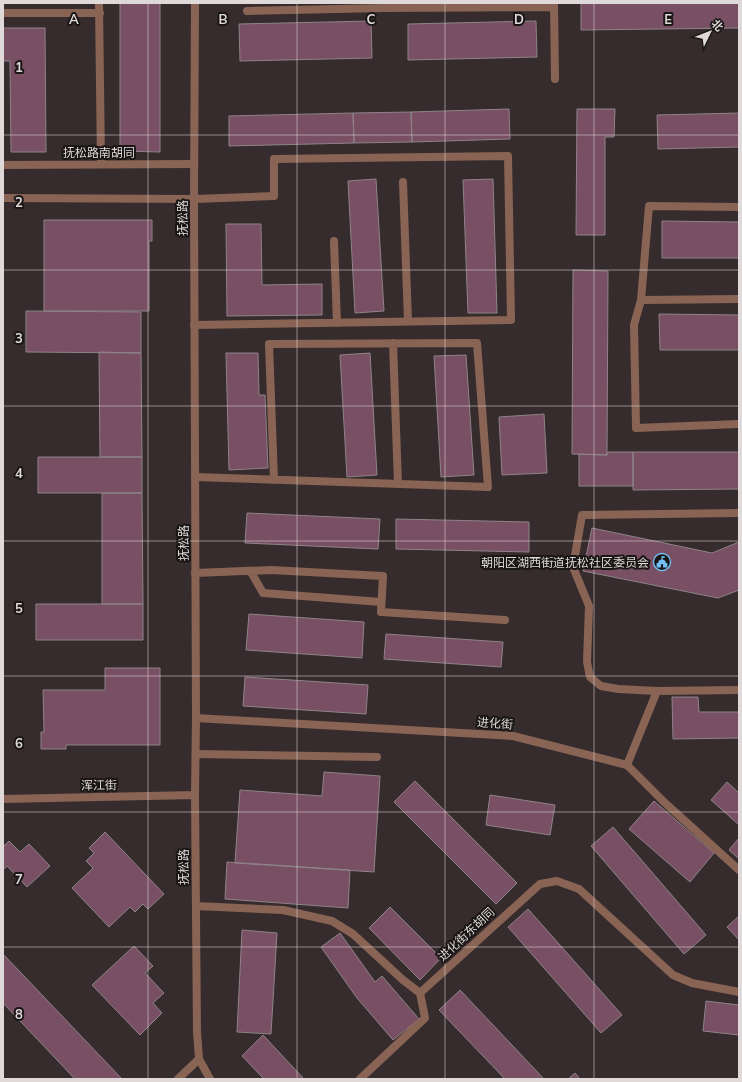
<svg xmlns="http://www.w3.org/2000/svg" width="742" height="1082" viewBox="0 0 742 1082" font-family="Mulish,'Noto Sans SC',sans-serif">
  <style>
    .building { fill: #784f63; stroke: #8e8488 }
    .lines { fill: none; stroke-linecap: round; stroke-linejoin: round }
    .service { stroke: #896454; stroke-width: 8 }
    .minor { stroke: #896454; stroke-width: 8 }
    .tertiary { stroke: #896454; stroke-width: 8 }
    .grid { fill: none; stroke: #dfd9d9; stroke-width: 1; stroke-opacity: 0.55 }
    .labels { text-anchor: middle; dominant-baseline: central; stroke-width: 4; stroke-linejoin: round; paint-order: stroke }
    .street-label { font-size: 12px; fill: #dfd9d9; stroke: #1a1616 }
    .poi-label { font-size: 12px; fill: #dfd9d9; stroke: #1a1616; text-anchor: end }
    .grid-label { font-size: 13px; text-anchor: middle; font-weight: bold; fill: #dfd9d9; stroke: #1a1616; stroke-width: 4; stroke-linejoin: round; paint-order: stroke }
  </style>
  <rect width="100%" height="100%" fill="#362c2d"/>
  <path class="building" d="M120 3H160V152L120 151Z
    M581 3H739V28L581 30Z
    M371 21 372 58 240 61 239 24Z
    M536 21 537 57 408 60V24Z
    M3 28H45L46 152H11L10 61H3Z
    M509 109 510 139 412 142 411 112Z
    M577 109H615L614 137H605V235H576Z
    M411 112 412 142 354 143 353 113Z
    M353 113 354 143 229 146V116Z
    M739 113V147L658 149 657 115Z
    M376 179 384 311 355 313 348 181Z
    M493 179 497 313H468L463 180Z
    M44 220H152V241H149V311H44Z
    M662 221 739 222V258H662Z
    M226 224H261L262 285 322 284V315L227 316Z
    M573 270 608 271 607 455 572 454Z
    M26 311 141 312V353L26 352Z
    M659 314 739 315V350H660Z
    M99 352 141 353 142 457H100Z
    M226 353H258L259 395H265L268 468 229 470Z
    M370 353 377 475 347 477 340 355Z
    M466 355 474 475 441 477 434 356Z
    M544 414 547 473 502 475 499 417Z
    M608 452H633V486H579V454L607 455Z
    M633 452H739V489L633 490Z
    M38 457H142V493H38Z
    M102 493H142L143 604H102Z
    M247 513 380 519 378 549 245 543Z
    M396 519 529 522V552L396 549Z
    M592 528 712 553 739 542V590L718 598 583 571Z
    M36 604H143V640H36Z
    M249 614 364 622 362 658 246 650Z
    M386 634 503 642 501 667 384 659Z
    M105 668H160V745H66V749H41V732H44L43 690H105Z
    M245 677 368 685 366 714 243 706Z
    M672 697H698L699 712H739V738L673 739Z
    M324 772 380 776 374 872 235 863 240 790 322 796Z
    M415 781 517 883 496 904 394 802Z
    M727 782 739 793V825L711 800Z
    M490 795 555 805 550 835 486 825Z
    M654 801 714 853 690 882 629 829Z
    M613 827 706 935 684 954 591 846Z
    M105 832 164 894 148 909 143 904 135 912 130 907 109 927 72 888 93 868 86 861 94 853 89 848Z
    M739 838V859L729 850Z
    M9 841 20 852 29 844 50 866 27 887 7 866 3 870V847Z
    M227 862 350 870 348 908 225 899Z
    M390 907 441 958 420 980 369 928Z
    M528 909 622 1015 601 1033 508 927Z
    M739 916V940L727 927Z
    M242 930 277 933 271 1034 237 1032Z
    M340 933 375 982 382 976 419 1019 393 1040 357 998 321 947Z
    M134 946 153 966 145 973 164 993 153 1003 162 1013 140 1035 92 985Z
    M3 954 122 1079H75L3 1003Z
    M460 990 544 1079H505L439 1010Z
    M706 1001 739 1005V1035L703 1031Z
    M263 1035 304 1079H264L242 1056Z
    M575 1073 580 1079H568Z"/>
  <g class="lines">
    <path class="service" d="M99 3 101 164
      M554 3 555 79
      M247 11 384 8 554 7
      M3 13H100
      M3 165 194 164
      M403 182 408 321
      M3 198 194 199 274 196V159L508 156 511 320 194 325
      M334 241 337 323
      M739 299 641 300 634 325 636 428 739 424
      M641 300 649 206 739 207
      M393 343 398 484
      M195 477C293 480 390 484 488 487L477 343 269 344 274 480
      M251 572 263 593 381 602
      M195 573 271 570 383 576 381 612 505 620
      M657 691 618 689 601 686 590 677 587 662 589 606 573 567 582 515 739 513
      M196 754 377 757
      M627 765 664 802 739 870
      M178 1079 199 1059
      M360 1079 425 1018 420 993"/>
    <path class="minor" d="M196 718 513 736 627 765 657 691 739 690
      M196 906 283 910 332 921 353 934 403 980 420 993 540 884 557 881 579 889 673 975 692 983 739 992"/>
    <path class="tertiary" d="M195 3 194 199 196 718 195 795 197 1032 199 1059 210 1079
      M3 799 195 795"/>
  </g>
  <path class="grid" d="M148 3V1079M297 3V1079M445 3V1079M594 3V1079M3 135H739M3 270H739M3 406H739M3 541H739M3 676H739M3 812H739M3 947H739"/>
  <defs>
    <g id="civic-ring" transform="scale(0.9)"><circle r="9.5" fill="#1a1616" stroke="#72c1f5" stroke-width="1.5"/><path d="M-.6-6.5H3V-4.5H.6V-3L4-1V1h2V6H-6V1h2V-1L-.6-3ZM-1.2 2.5V6h2.4V2.5Z" fill="#72c1f5"/></g>
  </defs>
  <g fill-rule="evenodd">
    <use href="#civic-ring" x="662" y="562"/>
  </g>
  <g class="labels">
    <g class="street-label">
      <text x="99" y="152">抚松路南胡同</text>
      <text transform="translate(182 218) rotate(-90)">抚松路</text>
      <text transform="translate(183 543) rotate(-90)">抚松路</text>
      <text transform="translate(495 723) rotate(4)">进化街</text>
      <text transform="translate(99 785) rotate(-1)">浑江街</text>
      <text transform="translate(183 867) rotate(-90)">抚松路</text>
      <text transform="translate(466 934) rotate(-43)">进化街东胡同</text>
    </g>
    <g class="poi-label">
      <text x="649" y="562">朝阳区湖西街道抚松社区委员会</text>
    </g>
  </g>
  <g class="grid-label">
    <text x="74" y="24">A</text>
    <text x="223" y="24">B</text>
    <text x="371" y="24">C</text>
    <text x="519" y="24">D</text>
    <text x="668" y="24">E</text>
    <text x="19" y="72">1</text>
    <text x="19" y="207">2</text>
    <text x="19" y="343">3</text>
    <text x="19" y="478">4</text>
    <text x="19" y="613">5</text>
    <text x="19" y="748">6</text>
    <text x="19" y="884">7</text>
    <text x="19" y="1019">8</text>
  </g>
  <rect width="742" height="1082" fill="none" stroke="#dfd9d9" stroke-width="8"/>
  <g transform="translate(710 32) rotate(47)" stroke="#1a1616" stroke-width="3" paint-order="stroke">
  <path d="M0-3L7 15L0 10L-7 15Z" fill="#dfd9d9"/>
  <text y="-6" font-size="11" font-weight="bold" text-anchor="middle" fill="#dfd9d9">北</text>
  </g>
</svg>
